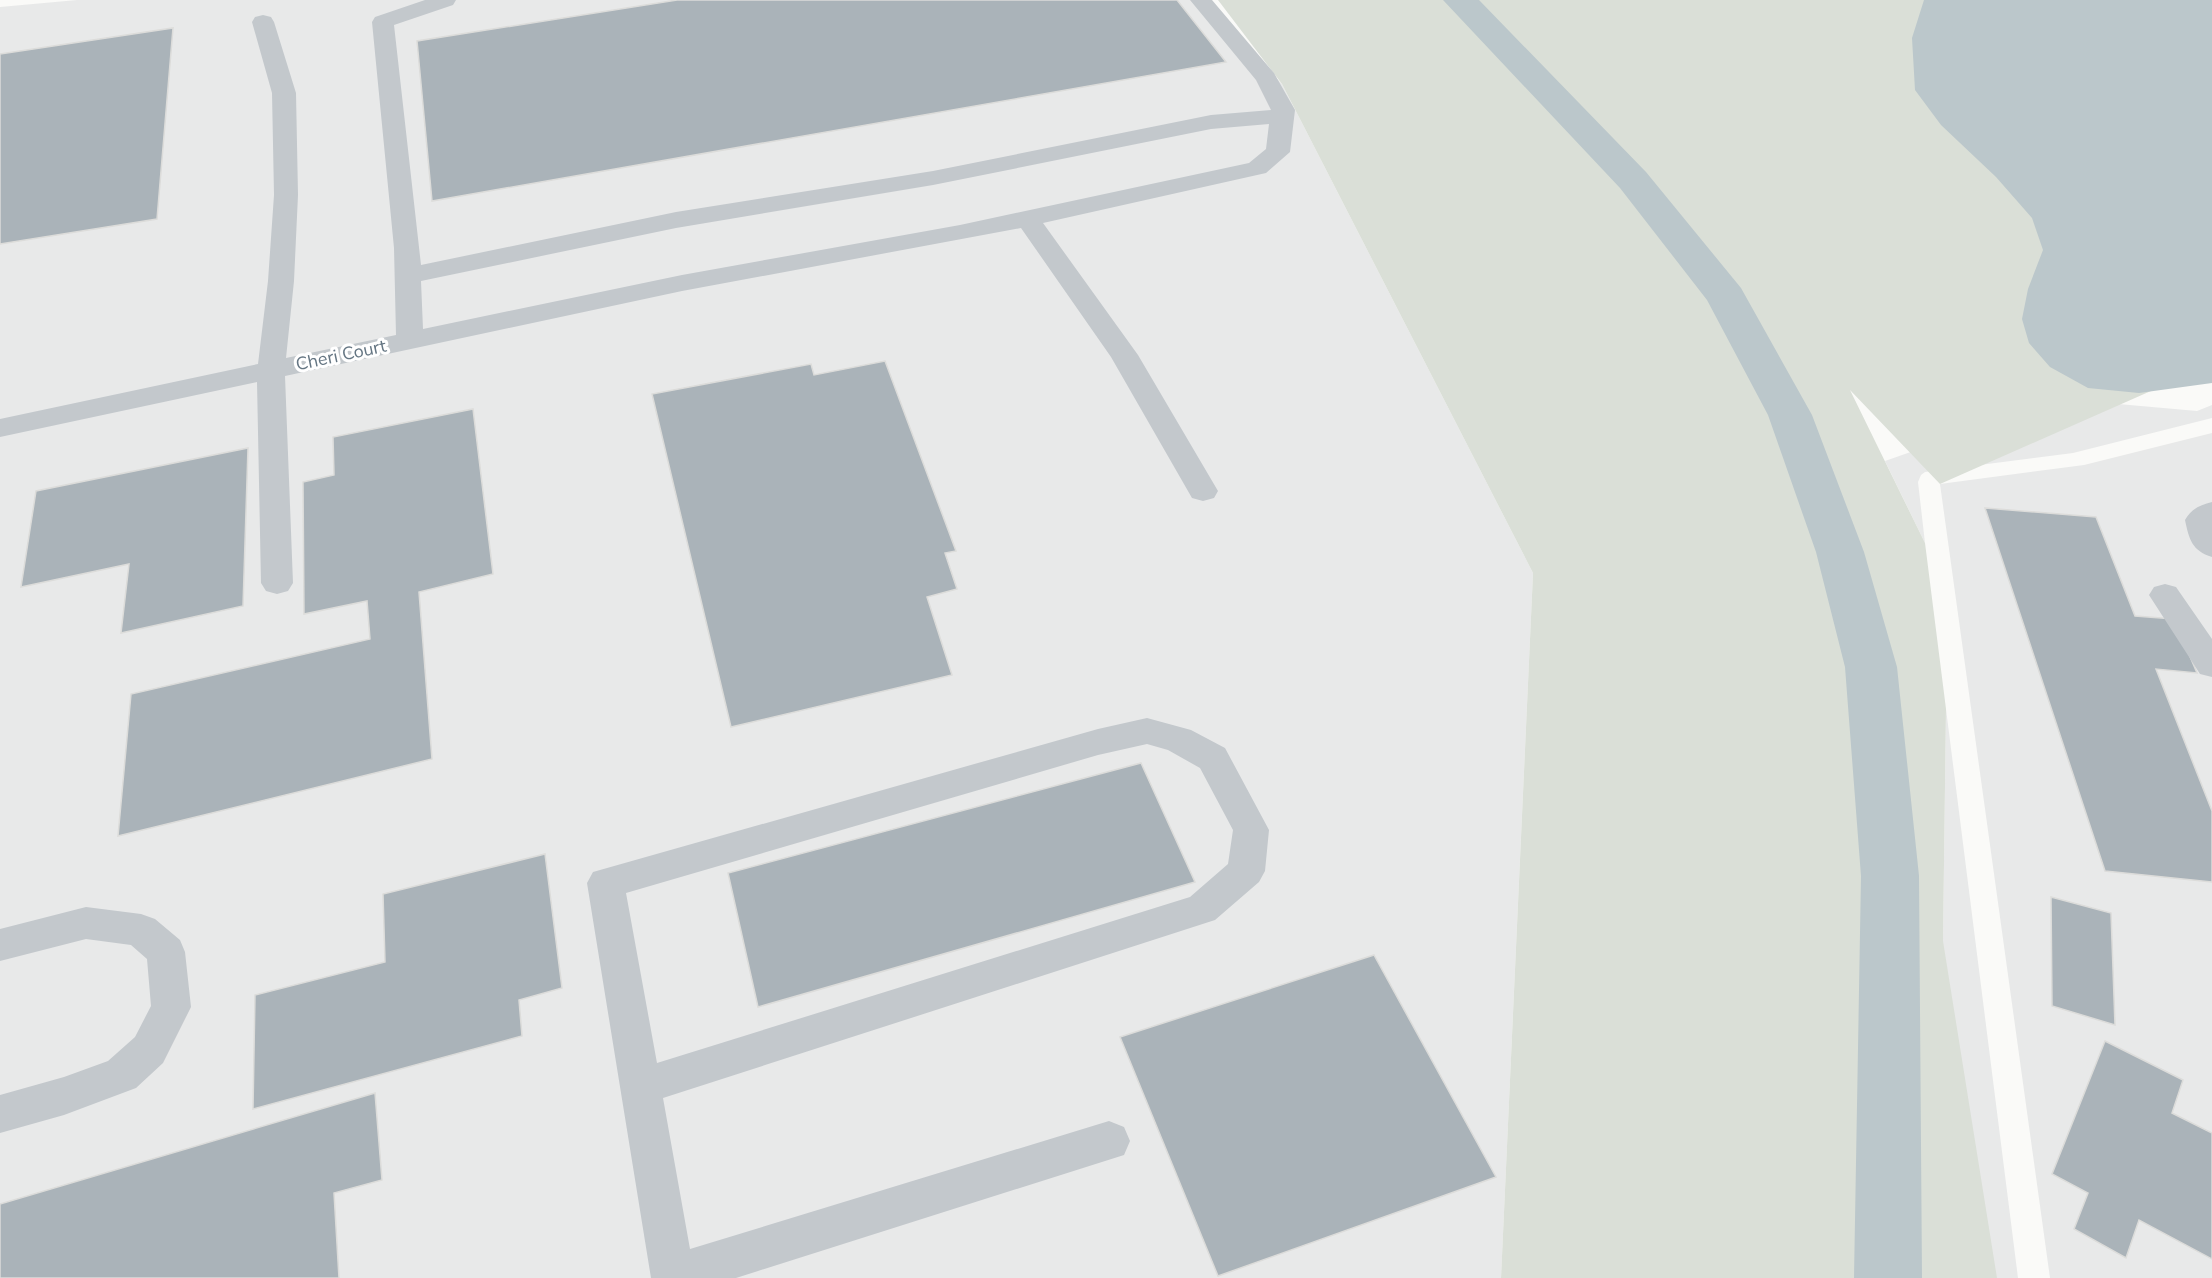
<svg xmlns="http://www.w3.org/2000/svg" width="2212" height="1278" viewBox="0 0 2212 1278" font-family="'Nunito Sans',sans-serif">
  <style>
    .built { fill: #e8e9e9 }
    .green { fill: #dadfd7 }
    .water { fill: #bbc7cb }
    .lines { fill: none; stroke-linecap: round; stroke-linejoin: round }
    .canal { fill: #bbc7cb; fill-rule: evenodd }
    .building { fill: #aab3b9; stroke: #dcdcda; stroke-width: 1.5 }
    .minor { fill: #c3c8cc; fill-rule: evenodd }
    .labels { text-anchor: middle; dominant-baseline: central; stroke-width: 6; stroke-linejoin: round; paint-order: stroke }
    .street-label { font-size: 18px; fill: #657683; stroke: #fff }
  </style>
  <rect width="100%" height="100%" fill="#fafaf8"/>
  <path class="built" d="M77 0H1205L1282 84 1533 573 1501 1278H0V7Z
    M2062 399 2197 411 2212 405V418L2073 453 1925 472 1921 475 1918 482 1925 543 1885 461Z
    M2212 433V1278H2050L1940 484 2084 465Z
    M1946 709 2018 1278H1949L1940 1172Z"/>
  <path class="green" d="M1218 0H2212V364L1940 484 1850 390 1925 543 1946 709 1943 941 1997 1278H1501L1533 573 1282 84Z"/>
  <path class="water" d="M1924 0H2212V383L2139 393 2088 388 2050 367 2029 343 2022 319 2028 289 2043 250 2032 218 1996 177 1941 125 1915 90 1912 38Z"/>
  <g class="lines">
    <path class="canal" d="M1443 0H1479L1646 172 1741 288 1812 415 1864 552 1897 667 1919 876 1922 1278H1854L1861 876 1845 667 1816 552 1768 415 1707 300 1620 188Z"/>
  </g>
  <path class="building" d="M677 0H1177L1226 62 432 201 417 41Z
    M173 28 157 219 0 244V54Z
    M885 361 956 551 945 553 957 589 927 597 952 675 731 727 652 394 811 364 814 375Z
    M473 409 493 574 419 592 432 759 118 836 131 694 370 639 367 601 304 614 303 482 334 475 333 437Z
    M248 448 243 606 121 633 129 564 21 587 36 491Z
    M1985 508 2096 517 2135 616 2174 619 2197 673 2156 669 2212 811V882L2105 871Z
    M1141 763 1195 882 758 1007 728 873Z
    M545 854 562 988 519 1000 522 1036 253 1109 255 995 385 962 383 894Z
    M2051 897 2111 913 2115 1025 2052 1006Z
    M1374 955 1496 1177 1218 1276 1120 1037Z
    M2105 1041 2183 1080 2172 1113 2212 1133V1259L2139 1220 2126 1258 2074 1229 2088 1193 2052 1174Z
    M375 1093 382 1180 334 1193 339 1278H0V1204Z"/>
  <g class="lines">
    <path class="minor" d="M425 0H456L453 5 394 25 421 265 676 212 933 171 1211 115 1271 110 1256 80 1190 0H1212L1274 73 1295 110 1290 152 1266 173 1043 223 1138 355 1218 491 1214 498 1203 501 1192 498 1111 357 1021 228 682 291 285 376 293 583 288 591 277 594 266 591 261 583 257 382 0 437V419L258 364 268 281 274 195 272 93 252 22 255 17 263 15 271 17 274 22 296 93 298 195 294 281 286 358 396 335 394 248 372 22 375 17ZM1269 124 1266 149 1249 163 960 225 682 275 423 329 421 281 676 228 933 185 1211 129Z
      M2212 502V557C2192 551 2189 539 2185 520 2191 509 2200 505 2212 502Z
      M2165 584 2176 587 2212 639V677L2200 674 2149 595 2154 587Z
      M1147 718 1191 730 1225 748 1269 830 1265 871 1259 882 1215 920 663 1098 690 1249 1109 1121 1124 1127 1130 1141 1124 1155 736 1278H651L587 883 593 872 1098 729ZM1147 744 1168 750 1200 768 1233 830 1228 864 1190 897 657 1063 626 893 1098 755Z
      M86 907 141 914 155 919 180 940 185 952 191 1007 163 1063 136 1088 64 1115 0 1133V1095L64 1077 108 1061 135 1037 151 1006 147 959 131 945 86 939 0 961V929Z"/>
  </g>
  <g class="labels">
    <g class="street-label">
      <text transform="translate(341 355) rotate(-12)">Cheri Court</text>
    </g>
  </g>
</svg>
